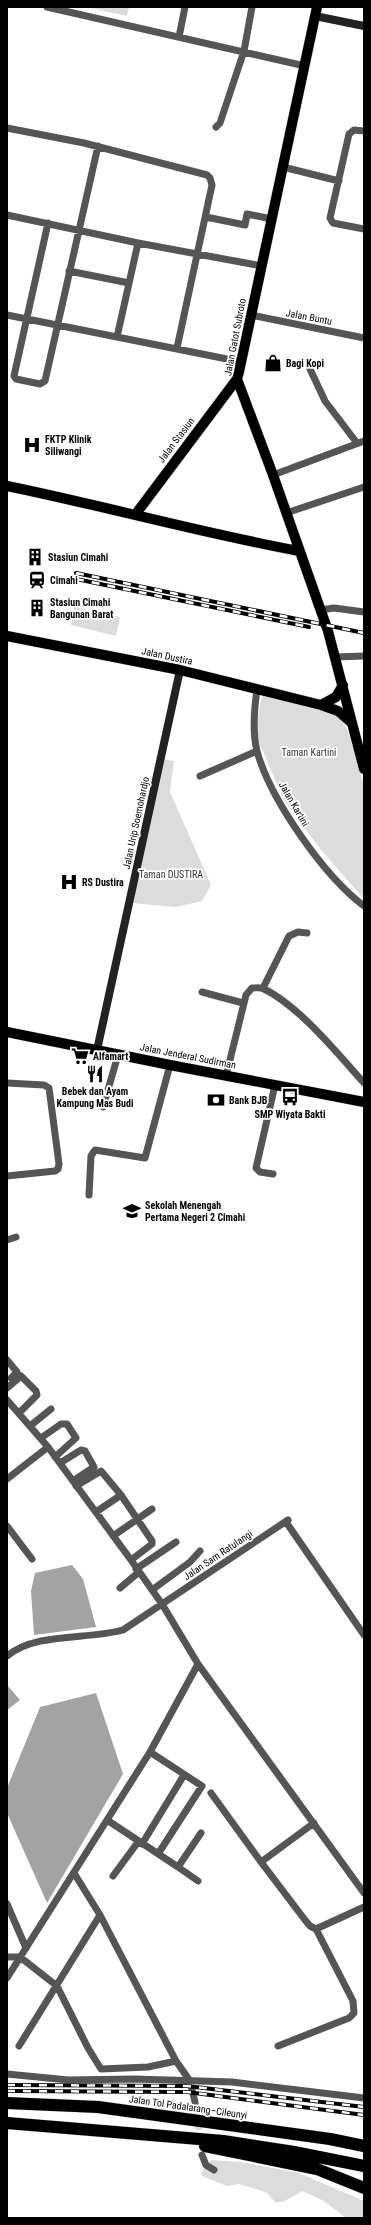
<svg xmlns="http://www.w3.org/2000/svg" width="371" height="2225" viewBox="0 0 371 2225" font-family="'Roboto Condensed',sans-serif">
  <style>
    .green { fill: #dcdcdc }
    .water { fill: #a3a3a3 }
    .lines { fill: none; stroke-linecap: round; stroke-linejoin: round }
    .street-tunnel { stroke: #d9d9d9; stroke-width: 7; stroke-dasharray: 7 3.5; stroke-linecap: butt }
    .primary-casing { stroke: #dbdbdb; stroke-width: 11 }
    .highway-casing { stroke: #dbdbdb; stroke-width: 13 }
    .street { stroke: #555; stroke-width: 7 }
    .secondary { stroke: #222; stroke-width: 8 }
    .primary { stroke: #000; stroke-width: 10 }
    .highway { stroke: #000; stroke-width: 12 }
    .rail-casing { stroke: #000; stroke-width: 4 }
    .rail { stroke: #fff; stroke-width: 2.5; stroke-dasharray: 8; stroke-linecap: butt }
    .labels { text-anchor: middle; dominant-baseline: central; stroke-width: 3.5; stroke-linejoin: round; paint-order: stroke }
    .street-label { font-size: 10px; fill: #000; stroke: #fff }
    .poi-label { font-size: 10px; font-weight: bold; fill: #000; stroke: #fff; text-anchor: start }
    .park-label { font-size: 10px; fill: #333; stroke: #fff }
  </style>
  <rect width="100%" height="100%" fill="#fff"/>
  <path class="green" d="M87 7H129L127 16Z
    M74 607 120 617 116 636 71 625Z
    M262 696 317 706 339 715 348 731 364 785V899L322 851 285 802 260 745 256 727Z
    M162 759 174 761 170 792 211 885 202 901 176 907 132 903Z
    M211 2160 241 2162 299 2173 364 2201V2218H346L324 2201 302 2191 283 2202H275L267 2193 259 2190 239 2184 227 2186 202 2176V2171Z"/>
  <path class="water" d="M72 1565 83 1579 96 1627 34 1635 31 1591 35 1573Z
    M7 1685 20 1700 7 1710Z
    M96 1693 123 1774 47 1903 7 1813V1788L40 1707Z"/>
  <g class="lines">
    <path class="street-tunnel" d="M195 2102 201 2142"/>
    <g class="primary-casing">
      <path id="primary" d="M237 379 273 475 328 631 364 769
        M7 486C105 506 201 533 299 551
        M135 515 237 379 239 372 317 7
        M7 636 180 670 321 705 338 711 352 723
        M321 705 336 697 343 685
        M7 1032 170 1065 364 1102"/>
    </g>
    <g class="highway-casing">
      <path id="highway" d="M7 2103 98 2107 330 2139 364 2146
        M7 2123 223 2141 294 2152 364 2166
        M205 2146 317 2169 364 2188"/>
    </g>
    <path class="street" d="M47 7 305 66
      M179 37 185 7
      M216 127 220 123 244 51 252 7
      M7 128 84 143 207 175 210 178 212 185 177 348
      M364 131 354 130 349 134 330 218 333 223 364 229
      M283 167 339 181
      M7 215 138 243 262 266
      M206 217 245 225 247 214 272 219
      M48 223 14 376 16 379 40 384 45 381 98 146
      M69 271 129 283
      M7 315 242 362
      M251 315 364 338
      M117 337 138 243
      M310 369 325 401 357 443
      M273 475 364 441
      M286 513 364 487
      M320 610 334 608 364 612
      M335 657 364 656
      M257 690C254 710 252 731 257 751 270 799 324 876 364 906
      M200 776 257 751
      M263 988 289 936 298 932 307 933
      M202 992 243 1003
      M226 1076 246 995 252 988C256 988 261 987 264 989 299 1006 338 1054 364 1083
      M7 1083 44 1085 49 1088 59 1164 58 1169 55 1171 7 1176
      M103 1107 118 1055
      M273 1174 260 1172 256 1168 275 1085
      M89 1195 91 1156 95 1150 145 1158 170 1065
      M7 1240 16 1237
      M7 1360 17 1372 11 1378
      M7 1388 21 1376 36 1391 37 1395 19 1413
      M7 1400 48 1447 131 1560 162 1604 198 1664 364 1893
      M30 1426 51 1409
      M41 1438 61 1424H67L76 1438 55 1457
      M60 1463 81 1450 85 1451 94 1467 73 1481
      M7 1479 48 1447
      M76 1486 101 1471 121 1495 152 1541V1544L131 1560
      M96 1512 121 1495
      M286 1522 364 1635
      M7 1526 32 1559
      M113 1536 152 1509
      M136 1569 176 1542
      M120 1588 139 1572
      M152 1590 190 1562 200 1551
      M7 1656C36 1632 87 1640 123 1630L288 1520
      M150 1752 202 1786 158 1854
      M211 1793 261 1862 314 1823
      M107 1820 178 1867 201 1833
      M142 1844 184 1775
      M261 1862 305 1920 310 1926 316 1929 364 1907
      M178 1867 198 1881
      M74 1873 100 1915 176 2061
      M113 1876 138 1842
      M7 1904 26 1948
      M9 1957H20L57 1986 88 2048 101 2069 148 2067 176 2061 190 2081 195 2102
      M7 1978 150 1752 198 1664
      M19 2046 100 1915
      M278 2046 349 2018 354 2013 353 2001 316 1929
      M7 2074 68 2080 135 2079 232 2082 364 2098
      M202 2155 206 2165 214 2170"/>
    <path class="secondary" d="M315 16 364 26
      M97 1050 180 670"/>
    <use href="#primary" class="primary"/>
    <use href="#highway" class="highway"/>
    <g class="rail-casing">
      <path id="rail" d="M76 573 364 633
        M76 579 309 627
        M7 2085 187 2086 364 2107
        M7 2091 187 2092 364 2115"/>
    </g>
    <use href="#rail" class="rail"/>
  </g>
  <defs>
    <g id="shop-bare" transform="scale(1.38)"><path d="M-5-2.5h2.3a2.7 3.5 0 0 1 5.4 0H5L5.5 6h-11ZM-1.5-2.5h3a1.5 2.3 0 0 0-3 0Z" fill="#000" stroke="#fff" stroke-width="2.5" paint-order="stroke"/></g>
    <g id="hospital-bare" transform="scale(1.38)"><path d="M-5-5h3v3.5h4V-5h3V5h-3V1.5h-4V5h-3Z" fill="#000" stroke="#fff" stroke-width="2.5" paint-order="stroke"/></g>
    <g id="building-bare" transform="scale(1.38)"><path d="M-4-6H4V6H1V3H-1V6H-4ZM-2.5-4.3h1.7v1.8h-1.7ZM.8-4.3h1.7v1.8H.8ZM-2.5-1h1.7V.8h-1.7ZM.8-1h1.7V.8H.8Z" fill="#000" stroke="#fff" stroke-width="2.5" paint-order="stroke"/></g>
    <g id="station-bare" transform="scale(1.38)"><path d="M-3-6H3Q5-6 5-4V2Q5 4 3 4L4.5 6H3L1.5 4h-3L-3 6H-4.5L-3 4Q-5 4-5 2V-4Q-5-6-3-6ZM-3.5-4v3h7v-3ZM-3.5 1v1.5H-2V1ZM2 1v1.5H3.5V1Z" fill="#000" stroke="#fff" stroke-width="2.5" paint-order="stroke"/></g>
    <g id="supermarket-bare" transform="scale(1.38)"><path d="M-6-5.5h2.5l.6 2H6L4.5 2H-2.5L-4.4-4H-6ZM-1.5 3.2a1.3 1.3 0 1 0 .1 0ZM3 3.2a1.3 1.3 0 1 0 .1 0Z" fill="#000" stroke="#fff" stroke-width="2.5" paint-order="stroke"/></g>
    <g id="restaurant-bare" transform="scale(1.38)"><path d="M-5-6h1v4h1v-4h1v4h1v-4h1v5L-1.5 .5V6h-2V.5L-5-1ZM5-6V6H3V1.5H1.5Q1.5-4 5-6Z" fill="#000" stroke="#fff" stroke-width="2.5" paint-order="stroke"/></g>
    <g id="bus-bare" transform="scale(1.38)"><path d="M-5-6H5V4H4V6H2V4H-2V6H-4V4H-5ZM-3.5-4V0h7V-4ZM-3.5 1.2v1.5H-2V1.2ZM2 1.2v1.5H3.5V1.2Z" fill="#000" stroke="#fff" stroke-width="2.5" paint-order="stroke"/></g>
    <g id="bank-bare" transform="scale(1.38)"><path d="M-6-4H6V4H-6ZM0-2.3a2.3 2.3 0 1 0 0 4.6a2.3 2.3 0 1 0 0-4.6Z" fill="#000" stroke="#fff" stroke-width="2.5" paint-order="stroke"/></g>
    <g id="school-bare" transform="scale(1.38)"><path d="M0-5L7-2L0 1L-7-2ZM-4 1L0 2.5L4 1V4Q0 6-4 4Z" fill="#000" stroke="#fff" stroke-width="2.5" paint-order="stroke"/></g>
  </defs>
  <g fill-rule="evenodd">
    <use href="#shop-bare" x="273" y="363"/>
    <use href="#hospital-bare" x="32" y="445"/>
    <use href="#building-bare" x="35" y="557"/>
    <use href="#station-bare" x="37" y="580"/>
    <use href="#building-bare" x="37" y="608"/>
    <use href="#hospital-bare" x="69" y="882"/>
    <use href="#supermarket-bare" x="80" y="1056"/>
    <use href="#restaurant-bare" x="95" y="1074"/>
    <use href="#bus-bare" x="290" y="1097"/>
    <use href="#bank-bare" x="216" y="1100"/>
    <use href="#school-bare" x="132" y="1211"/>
  </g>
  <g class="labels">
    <g class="street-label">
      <text transform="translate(309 317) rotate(11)">Jalan Buntu</text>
      <text transform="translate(235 337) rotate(-79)">Jalan Gatot Subroto</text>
      <text transform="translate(176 440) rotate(-53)">Jalan Stasiun</text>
      <text transform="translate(167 656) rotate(12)">Jalan Dustira</text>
      <text transform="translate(294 804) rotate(60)">Jalan Kartini</text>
      <text transform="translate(136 823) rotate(-78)">Jalan Urip Soemohardjo</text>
      <text transform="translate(188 1056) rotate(11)">Jalan Jenderal Sudirman</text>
      <text transform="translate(218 1555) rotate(-34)">Jalan Sam Ratulangi</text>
      <text transform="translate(188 2107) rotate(8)">Jalan Tol Padalarang–Cileunyi</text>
    </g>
    <g class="poi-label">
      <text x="286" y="363">Bagi Kopi</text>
      <text x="45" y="439">FKTP Klinik<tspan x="45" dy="12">Siliwangi</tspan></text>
      <text x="48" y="557">Stasiun Cimahi</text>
      <text x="50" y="580">Cimahi</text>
      <text x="50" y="602">Stasiun Cimahi<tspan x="50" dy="12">Bangunan Barat</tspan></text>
      <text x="82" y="882">RS Dustira</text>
      <text x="93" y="1056">Alfamart</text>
      <text x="95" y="1091" text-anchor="middle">Bebek dan Ayam<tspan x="95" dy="12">Kampung Mas Budi</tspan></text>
      <text x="229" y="1100">Bank BJB</text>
      <text x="290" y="1114" text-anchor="middle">SMP Wiyata Bakti</text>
      <text x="145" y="1205">Sekolah Menengah<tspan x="145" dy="12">Pertama Negeri 2 Cimahi</tspan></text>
    </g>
    <g class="park-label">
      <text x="309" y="752">Taman Kartini</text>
      <text x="171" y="874">Taman DUSTIRA</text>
    </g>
  </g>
  <rect width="371" height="2225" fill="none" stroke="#000000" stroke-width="16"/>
</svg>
